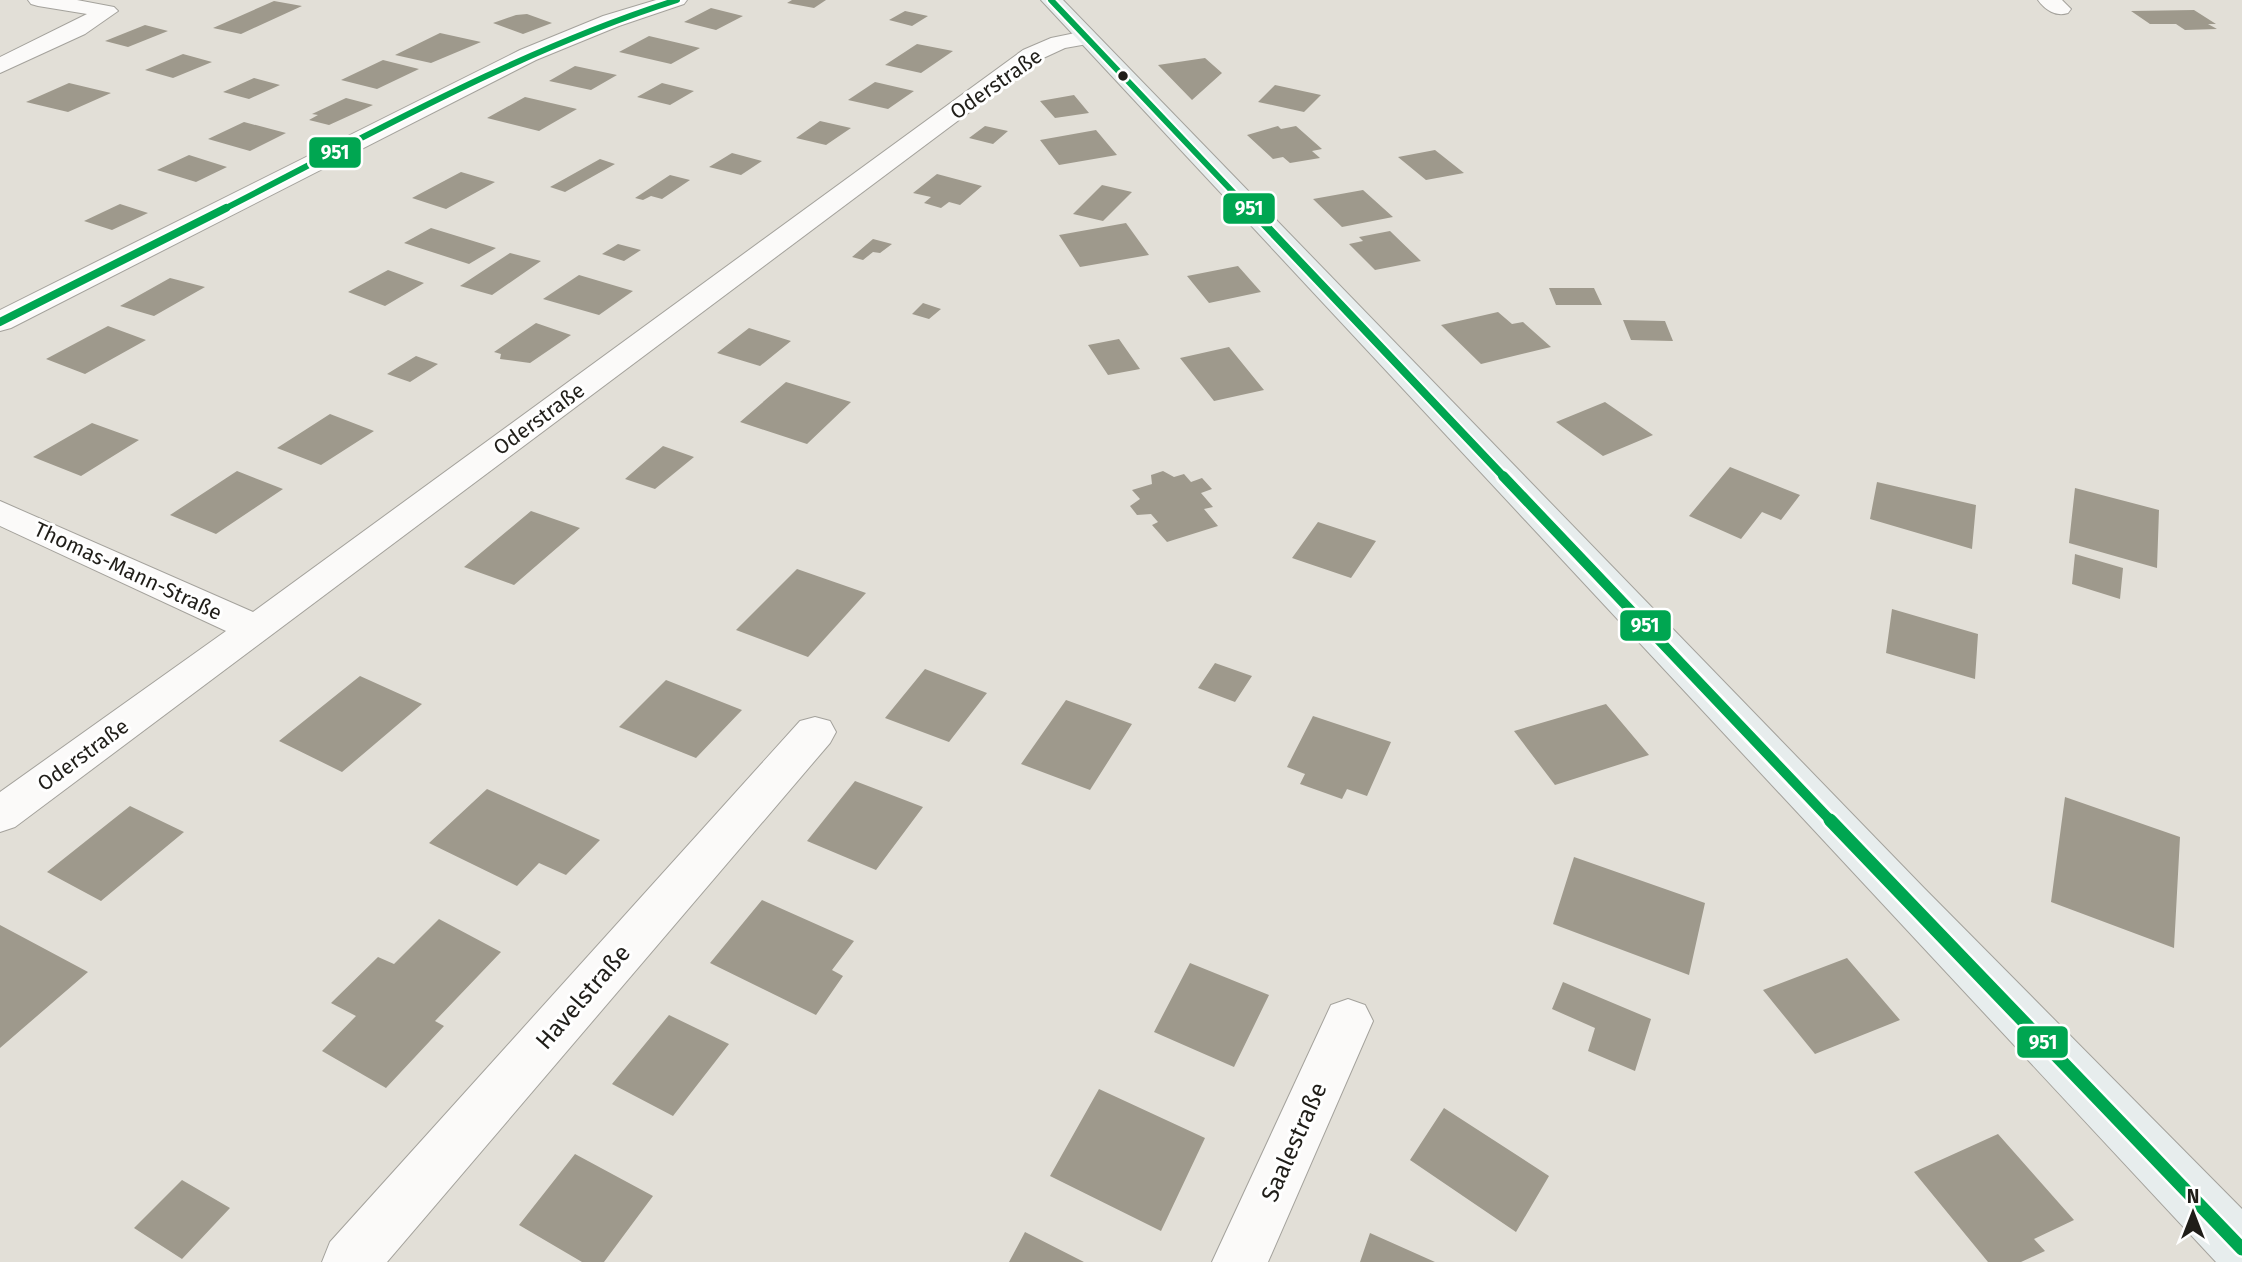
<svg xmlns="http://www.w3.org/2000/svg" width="2242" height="1262" viewBox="0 0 2242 1262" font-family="'Fira Sans',sans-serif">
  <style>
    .building { fill: #9e998c }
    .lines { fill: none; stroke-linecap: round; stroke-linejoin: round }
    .minor-casing { stroke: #a4a29c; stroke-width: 2 }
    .secondary-casing { stroke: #a4a29c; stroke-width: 2 }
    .minor { fill: #fbfaf9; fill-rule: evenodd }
    .secondary { fill: #e7eded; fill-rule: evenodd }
    .bus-1-far3-casing { stroke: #fff; stroke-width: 10 }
    .bus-1-far2-casing { stroke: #fff; stroke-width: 12 }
    .bus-1-far1-casing { stroke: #fff; stroke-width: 16 }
    .bus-1-casing { stroke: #fff; stroke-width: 18 }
    .bus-1-far3 { stroke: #00a651; stroke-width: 6 }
    .bus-1-far2 { stroke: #00a651; stroke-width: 8 }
    .bus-1-far1 { stroke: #00a651; stroke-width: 10 }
    .bus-1 { stroke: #00a651; stroke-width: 13 }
    .bus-dot { fill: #201e19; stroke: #fff; stroke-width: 2.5 }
    .labels { text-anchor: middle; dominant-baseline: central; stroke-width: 6; stroke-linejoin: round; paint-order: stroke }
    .street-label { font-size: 21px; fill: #201e19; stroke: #fff }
    .near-street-label { font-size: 24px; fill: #201e19; stroke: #fff }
    .line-badge { stroke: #fff; stroke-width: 2.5 }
    .badge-label { font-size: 19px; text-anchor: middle; font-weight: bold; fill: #fff }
  </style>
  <rect width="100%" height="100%" fill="#e2dfd7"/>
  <path class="building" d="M792 0H826L814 8 787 3Z
    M274 1 302 6 241 34 213 28Z
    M711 8 743 16 716 30 684 22Z
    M2194 10 2216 24H2208L2217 29 2185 30 2176 24H2150L2131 11Z
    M905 11 928 16 912 26 889 20Z
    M527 14 552 23 523 34 493 23 516 15Z
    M145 25 168 31 128 47 105 41Z
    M440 33 481 42 431 63 395 55Z
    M649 36 700 48 671 64 619 52Z
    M917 44 953 51 921 73 885 65Z
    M183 54 212 62 173 78 145 70Z
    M1205 58 1222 73 1192 100 1158 65Z
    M383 60 419 69 377 89 341 80Z
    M575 66 617 75 591 90 549 81Z
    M254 78 280 85 249 99 223 92Z
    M875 82 914 91 888 109 848 100Z
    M69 83 111 93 68 112 26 102Z
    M662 83 694 91 670 105 637 97Z
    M1275 85 1321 95 1304 112 1258 102Z
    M1074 95 1089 113 1055 118 1040 101Z
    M525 97 577 109 539 131 487 118Z
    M346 98 373 105 329 125 309 120 318 115 312 114Z
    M820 121 851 128 826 145 796 138Z
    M244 122 286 133 250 151 208 139Z
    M985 126 1008 131 993 144 969 138Z
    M1278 126 1281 129 1296 126 1322 149 1312 151 1320 158 1290 163 1283 157 1273 159 1247 135Z
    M1096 130 1117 155 1059 165 1040 140Z
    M1435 150 1464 173 1426 180 1398 157Z
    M732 153 762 161 741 175 709 167Z
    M189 155 227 167 196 182 157 170Z
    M600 159 615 164 565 192 550 187Z
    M461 172 495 182 446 209 412 198Z
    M937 174 982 186 960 205 949 202 941 208 924 203 931 197 913 193Z
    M670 175 690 180 662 199 651 196 643 200 635 198Z
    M1102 185 1132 192 1103 221 1073 214Z
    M1363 190 1393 217 1342 227 1313 199Z
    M120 204 148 213 112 230 84 221Z
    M1126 223 1149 255 1080 267 1059 235Z
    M431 228 496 248 469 264 404 243Z
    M1390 231 1421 261 1375 270 1349 244 1363 241 1359 237Z
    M873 239 892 244 880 253 873 252 863 260 852 257Z
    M618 244 641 250 624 261 602 254Z
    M510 253 541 261 492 295 460 286Z
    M1238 266 1261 292 1209 303 1187 276Z
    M388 270 424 283 385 306 348 292Z
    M579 275 633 291 599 315 543 299Z
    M170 278 205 287 154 316 120 306Z
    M1549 288H1594L1602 305H1556Z
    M923 303 941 309 929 319 912 314Z
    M1498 312 1512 324 1523 322 1551 347 1481 364 1441 325Z
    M1623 320 1665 321 1673 341 1631 340Z
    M536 323 571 335 530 363 500 359 501 354 494 352Z
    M108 326 146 340 85 374 46 359Z
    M749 328 791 341 760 366 717 353Z
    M1119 339 1140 369 1108 375 1088 345Z
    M1229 347 1264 390 1214 401 1180 358Z
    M416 356 438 364 410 382 387 374Z
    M786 382 851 402 807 444 740 422Z
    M1605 402 1653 435 1603 456 1556 422Z
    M330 414 374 431 321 465 277 448Z
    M92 423 139 440 81 476 33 457Z
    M663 446 694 457 655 489 625 479Z
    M1730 467 1800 495 1781 520 1762 512 1741 539 1689 516Z
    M237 471 283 489 216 534 170 515Z
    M1163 471 1174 477 1184 474 1191 482 1202 478 1212 489 1201 493 1213 507 1204 509 1218 526 1167 542 1152 525 1158 522 1151 514 1137 515 1130 506 1140 499 1132 490 1152 484 1151 475Z
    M1877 482 1976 505 1972 549 1870 519Z
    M2075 488 2159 510 2157 568 2069 543Z
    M531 511 580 528 514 585 464 567Z
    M1318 522 1376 541 1351 578 1292 558Z
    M2075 554 2123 568 2120 599 2072 584Z
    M797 569 866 593 808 657 736 630Z
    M1892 609 1978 634 1975 679 1886 653Z
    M1215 663 1252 676 1235 702 1198 688Z
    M925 669 987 693 949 742 885 718Z
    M360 676 422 704 342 772 279 741Z
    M666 680 742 710 696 758 619 727Z
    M1066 700 1132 724 1090 790 1021 764Z
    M1606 704 1649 755 1555 785 1514 731Z
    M1313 716 1391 742 1367 796 1347 789 1342 799 1300 784 1305 774 1287 767Z
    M855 781 923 807 876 870 807 841Z
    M487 789 600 840 566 875 539 863 517 886 429 843Z
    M2065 797 2180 837 2174 948 2051 902Z
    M130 806 184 832 101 901 47 872Z
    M1574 857 1705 903 1689 975 1553 924Z
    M762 900 854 941 832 970 843 976 816 1015 710 963Z
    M439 919 501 952 435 1021 444 1026 386 1088 322 1051 356 1016 331 1003 378 957 394 964Z
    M0 925 88 972 0 1048Z
    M1847 958 1900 1020 1815 1054 1763 990Z
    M1190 963 1269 995 1234 1067 1154 1032Z
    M1563 982 1651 1019 1635 1071 1588 1051 1595 1028 1552 1009Z
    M669 1015 729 1044 673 1116 612 1084Z
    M1099 1089 1205 1138 1161 1231 1050 1176Z
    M1444 1108 1549 1176 1516 1232 1410 1160Z
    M1998 1134 2074 1220 2034 1239 2045 1251 2021 1262H1988L1914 1172Z
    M575 1154 653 1196 604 1262H582L519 1225Z
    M182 1180 230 1208 182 1259 134 1228Z
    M1025 1232 1084 1262H1009Z
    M1370 1233 1435 1262H1360Z"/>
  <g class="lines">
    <g class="minor-casing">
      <path id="minor" d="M28 0H77L114 7 118 11 85 34 0 73V57L87 14 38 6 31 4Z
        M656 0H687L684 4 619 26 536 60 11 328 0 331V310L520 50 603 16Z
        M2038 0H2062L2071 9 2068 13C2056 17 2045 10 2038 0Z
        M1085 31 1093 33 1096 38 1093 43 1065 48 1039 60 15 827 0 832V792L226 631 0 526V501L253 612 1023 50 1051 38Z
        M815 717 830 721 836 732 830 743 387 1262H322L330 1242 800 721Z
        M1348 999 1365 1005 1373 1021 1268 1262H1212L1331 1005Z"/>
    </g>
    <g class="secondary-casing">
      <path id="secondary" d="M1041 0H1063L1924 888 2242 1209V1262H2216Z"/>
    </g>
    <use href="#minor" class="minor"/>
    <use href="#secondary" class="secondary"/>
    <g class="bus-1-far3-casing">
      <path id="bus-1-far3" d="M1051 0 1250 210
        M222 210C371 134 517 51 677 0"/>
    </g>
    <g class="bus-1-far2-casing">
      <path id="bus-1-far2" d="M1249 208 1505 478
        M0 322 226 208"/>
    </g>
    <g class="bus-1-far1-casing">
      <path id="bus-1-far1" d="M1503 476 1832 822"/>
    </g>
    <g class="bus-1-casing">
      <path id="bus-1" d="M1830 820 2242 1249"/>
    </g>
    <use href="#bus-1-far3" class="bus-1-far3"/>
    <use href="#bus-1-far2" class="bus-1-far2"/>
    <use href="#bus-1-far1" class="bus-1-far1"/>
    <use href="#bus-1" class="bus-1"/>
  </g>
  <circle class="bus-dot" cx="1123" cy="76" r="6"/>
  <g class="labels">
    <g class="street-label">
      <text transform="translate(996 84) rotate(-35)">Oderstraße</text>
      <text transform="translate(539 419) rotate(-36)">Oderstraße</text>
      <text transform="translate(128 571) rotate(25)">Thomas-Mann-Straße</text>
      <text transform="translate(83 755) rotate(-36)">Oderstraße</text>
    </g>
    <g class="near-street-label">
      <text transform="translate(583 997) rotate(-49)">Havelstraße</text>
      <text transform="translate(1294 1142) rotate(-66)">Saalestraße</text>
    </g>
  </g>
  <g class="line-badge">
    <rect x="308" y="136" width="54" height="33" rx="7" fill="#00a651"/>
    <rect x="1222" y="192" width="54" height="33" rx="7" fill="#00a651"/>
    <rect x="1619" y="609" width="53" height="33" rx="7" fill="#00a651"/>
    <rect x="2016" y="1025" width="53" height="34" rx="7" fill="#00a651"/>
  </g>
  <g class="badge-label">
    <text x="335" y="159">951</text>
    <text x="1249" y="215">951</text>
    <text x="1645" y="632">951</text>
    <text x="2043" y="1049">951</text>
  </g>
  <g transform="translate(2193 1213)" stroke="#ffffff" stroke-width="5" paint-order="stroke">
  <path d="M0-5L12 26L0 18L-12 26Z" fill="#201e19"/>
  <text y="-10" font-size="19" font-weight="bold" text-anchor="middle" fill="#201e19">N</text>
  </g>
</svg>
